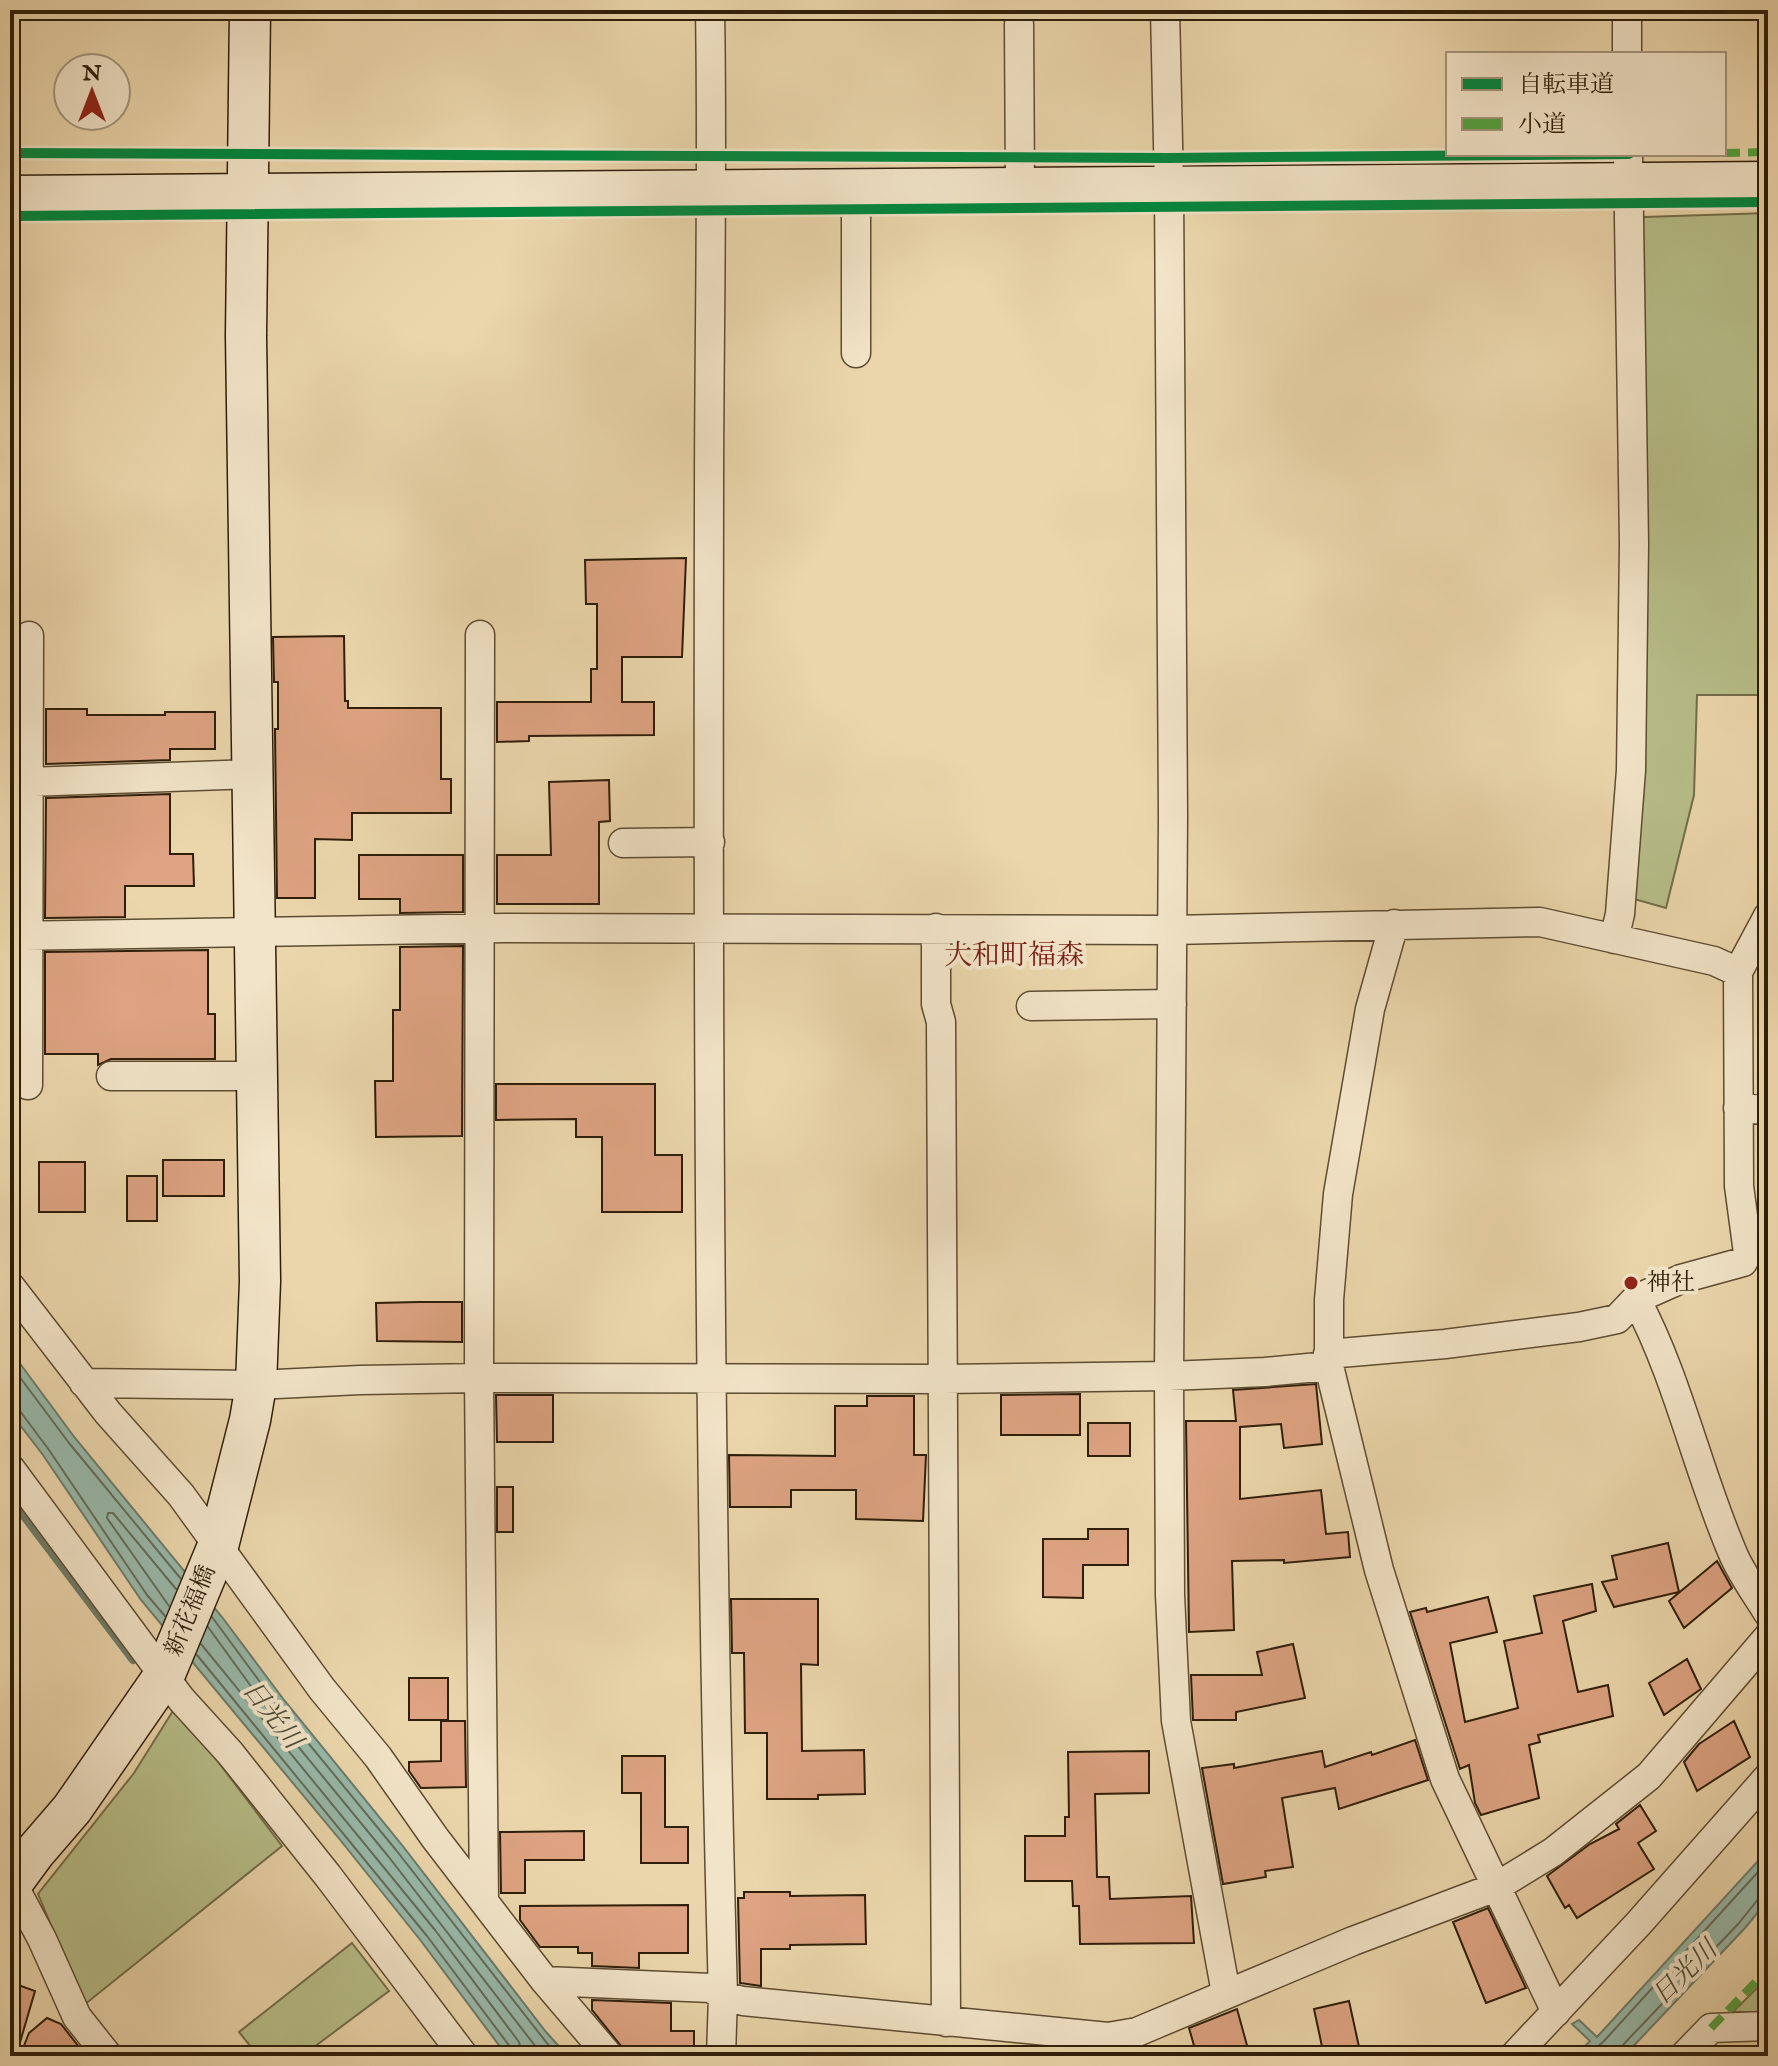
<svg xmlns="http://www.w3.org/2000/svg" width="1778" height="2066" viewBox="0 0 1778 2066" font-family="'IM FELL English','Noto Serif JP',serif">
  <style>
    .green { fill: #b7be89; stroke: #736e4a; stroke-width: 2 }
    .water { fill: #98b9aa; stroke: #6e7b6a; stroke-width: 2 }
    .lines { fill: none; stroke-linecap: round; stroke-linejoin: round }
    .shore { stroke: #646c5a; stroke-width: 2 }
    .stream { stroke: #6e7b6a; stroke-width: 8 }
    .building { fill: #dda382; stroke: #2f1e0a; stroke-width: 2 }
    .street-casing { stroke: #5e4c32; stroke-width: 31 }
    .secondary-casing { stroke: #2f1e0a; stroke-width: 43 }
    .street { stroke: #f2e4c8; stroke-width: 28 }
    .secondary { stroke: #f2e4c8; stroke-width: 40 }
    .quiet { stroke: #52a23e; stroke-width: 8; stroke-dasharray: 16 8; stroke-linecap: butt }
    .cycleway-casing { stroke: #f2e4c8; stroke-width: 15 }
    .cycleway { stroke: #00873e; stroke-width: 10 }
    .poi-dot { fill: #8f2418; stroke: #f2e4c8; stroke-width: 3 }
    .labels { text-anchor: middle; dominant-baseline: central; stroke-width: 8; stroke-linejoin: round; paint-order: stroke }
    .poi-label { font-size: 24px; fill: #2f1e0a; stroke: #f2e4c8; text-anchor: start }
    .street-label { font-size: 24px; fill: #2f1e0a; stroke: #f2e4c8 }
    .water-label { font-size: 26px; font-style: italic; fill: #4e4c3a; stroke: #f2e4c8 }
    .quarter-label { font-size: 28px; fill: #7a1f14; stroke: #f2e4c8 }
  </style>
  <rect width="100%" height="100%" fill="#ebd6ab"/>
  <filter id="stains"><feTurbulence type="fractalNoise" baseFrequency=".0025" numOctaves="4"/><feColorMatrix values="0 0 0 0 .2 0 0 0 0 .09 0 0 0 0 .02 0 0 0 .5 -.17"/></filter>
  <radialGradient id="worn" r=".72"><stop offset=".6" stop-color="#630" stop-opacity="0"/><stop offset="1" stop-color="#630" stop-opacity=".3"/></radialGradient>
  <path class="green" d="M1768 213V695H1697L1694 795 1666 908 1620 895 1631 233 1644 217Z
    M176 1706 282 1846 84 2005 38 1894 134 1773Z
    M352 1943 389 1991 302 2056H258L239 2032Z
    M1768 1977V2012H1733Z"/>
  <path class="water" d="M10 1350 75 1438 222 1617 284 1700 402 1845 546 2032 568 2056H507L421 1941 341 1841 141 1600 43 1455 10 1412Z
    M1768 1850V1900L1745 1928 1624 2056H1575L1590 2041 1572 2024 1579 2020 1597 2037Z"/>
  <g class="lines">
    <path class="shore" d="M10 1364 69 1443 181 1579
      M10 1408 20 1411 49 1450 147 1595 165 1616
      M169 1606 107 1518 108 1513H113L176 1589
      M212 1617 277 1705 396 1850 557 2056
      M208 1627 269 1711 388 1856 543 2056
      M201 1644 435 1930 519 2042 523 2056
      M197 1655 427 1936 511 2048 513 2056
      M1587 2056 1604 2041 1768 1861
      M1619 2056 1621 2047 1739 1923 1759 1898 1768 1895"/>
    <path class="stream" d="M10 1498 133 1660"/>
  </g>
  <path class="building" d="M686 558 682 657H622V702H654V735L529 736V741L497 742V702H591V669H597V604H586L585 560Z
    M344 636 345 701H348V708H441V779H451V813H352V840L315 839V898H277L275 729H278V682H274L273 637Z
    M46 709H87V715H165V712H215V749H170V760L46 764Z
    M609 780 610 821 599 822V904H497V855H551L549 782Z
    M170 794V854H193L194 886H125V917L45 918 46 798Z
    M359 855H463V912L400 913V899H359Z
    M463 946 462 1136 376 1137 375 1081H393V1010H400V947Z
    M208 950V1014H215V1059H111L98 1065V1054H45V952Z
    M496 1084H655V1155H682V1212H602V1137H576V1119L496 1120Z
    M163 1160H224V1196H163Z
    M39 1162H85V1212H39Z
    M127 1176H157V1221H127Z
    M419 1302H462V1342L377 1341 376 1303Z
    M1316 1384 1322 1444 1284 1448 1281 1424 1240 1427V1499L1321 1490 1326 1534 1348 1532 1350 1557 1284 1563V1560L1232 1561 1234 1630 1189 1632 1186 1421H1236L1233 1390Z
    M1080 1394V1435H1001V1395Z
    M496 1395H553V1442H497Z
    M867 1396H914V1455H926L923 1521 856 1519V1490H791V1507H730L729 1455 835 1456V1406H867Z
    M1088 1423H1130V1456H1088Z
    M497 1487H513V1532H497Z
    M1088 1529H1128V1565H1083V1598L1043 1597V1539H1088Z
    M1668 1543 1679 1592 1614 1607 1602 1582 1617 1579 1612 1556Z
    M1717 1561 1732 1588 1684 1628 1669 1601Z
    M1592 1584 1596 1611 1563 1621 1578 1692 1608 1685 1613 1716 1538 1735 1540 1742 1529 1745 1539 1798 1481 1815 1475 1803 1469 1765 1460 1769 1410 1612 1426 1608 1427 1612 1488 1597 1497 1632 1450 1643 1465 1722 1518 1708 1504 1641 1542 1633 1534 1596Z
    M731 1599H818V1665L801 1664 802 1751 864 1750 865 1794 818 1795V1799H767V1733H745L744 1653H732Z
    M1293 1644 1305 1698 1236 1712V1720H1193L1191 1675H1262L1257 1652Z
    M1687 1659 1701 1689 1664 1715 1649 1683Z
    M409 1678H448V1720H409Z
    M441 1721H465L466 1787 421 1788 409 1771V1762L441 1761Z
    M1734 1721 1750 1757 1697 1791 1684 1762 1699 1744Z
    M1415 1740 1428 1780 1339 1809 1335 1788 1282 1798 1293 1867 1265 1871 1266 1877 1223 1884 1202 1768 1234 1764V1768L1322 1751 1325 1767 1371 1752 1372 1755Z
    M1149 1751V1793L1095 1794 1097 1877H1109L1110 1899 1191 1896 1194 1943 1080 1944 1079 1906H1073L1072 1881H1025V1836H1065V1817H1069L1068 1752Z
    M622 1756H665V1827H688V1863H641V1793H622Z
    M1640 1805 1656 1831 1638 1843 1654 1869 1577 1918 1569 1905 1565 1908 1547 1876 1590 1844 1619 1829 1616 1824Z
    M584 1831V1860H525V1893H501L500 1832Z
    M744 1892H790V1896L865 1895 866 1944 790 1945V1949H761V1986L740 1983 738 1898H744Z
    M688 1905V1953H639V1968L592 1966V1953H578V1947H540L520 1920V1906Z
    M1488 1908 1526 1988 1486 2003 1453 1922Z
    M10 1982 35 1991 16 2056 10 2055Z
    M592 2000 671 2003V2031H694V2056H639V2051H625L592 2010Z
    M1349 2001 1361 2056H1324L1314 2009Z
    M1237 2009 1248 2049 1222 2056H1197L1189 2028Z
    M47 2018 61 2024 86 2056H20L29 2033Z"/>
  <g class="lines">
    <g class="street-casing">
      <path id="street" d="M710 10C713 173 709 336 709 499 708 998 709 1497 723 1996L721 2056
        M1165 10 1169 187 1173 817 1169 1376 1170 1595 1176 1721 1226 1993
        M1627 10V54
        M1019 24 1020 188
        M856 189V353
        M480 635 479 1378 484 1901
        M28 782 253 774
        M623 843 710 842
        M1394 924 1370 1009 1338 1194 1329 1300V1366L1379 1570 1445 1779 1556 2012
        M936 928V1004L941 1022 946 2022
        M10 936 505 928 1172 930 1540 922 1714 961 1738 972 1739 1186 1748 1253 1743 1262 1681 1279 1636 1299 1617 1319 1579 1327 1445 1344 1328 1354
        M1614 939 1620 914 1631 770 1634 544 1628 154
        M1738 972 1768 916
        M1031 1006 1172 1004
        M111 1076H257
        M28 1085 29 636
        M1738 1108 1768 1110
        M10 1286 108 1413 181 1495 322 1689 378 1757 435 1838 545 1981 609 2056
        M1636 1299C1679 1380 1697 1471 1734 1556 1743 1576 1757 1595 1768 1613
        M84 1383 256 1385 360 1380 479 1378 943 1379 1169 1376 1265 1372 1329 1366
        M10 1468 181 1699 230 1753 328 1876 464 2056
        M10 1879 42 1939 77 2017 108 2056
        M545 1981 711 1988 723 1996 743 2001 1108 2037 1137 2032 1353 1941 1496 1887 1553 1852 1649 1776 1768 1637
        M1514 2056 1639 1923 1768 1777
        M1684 2056 1711 2028 1768 2026"/>
    </g>
    <g class="secondary-casing">
      <path id="secondary" d="M10 196 1768 182
        M10 1886 35 1852 72 1809 164 1676 218 1546 250 1420 256 1385 260 1281 246 336 250 10"/>
    </g>
    <use href="#street" class="street"/>
    <use href="#secondary" class="secondary"/>
    <path class="quiet" d="M1724 153 1768 152
      M1711 2028 1768 1969"/>
    <g class="cycleway-casing">
      <path id="cycleway" d="M10 153 1168 158 1629 154
        M10 216 1768 202"/>
    </g>
    <use href="#cycleway" class="cycleway"/>
  </g>
  <circle class="poi-dot" cx="1631" cy="1283" r="8"/>
  <g class="labels">
    <g class="poi-label">
      <text x="1647" y="1283">神社</text>
    </g>
    <g class="street-label">
      <text transform="translate(191 1611) rotate(-68)">新花福橋</text>
    </g>
    <g class="water-label">
      <text transform="translate(272 1715) rotate(52)">日光川</text>
      <text transform="translate(1685 1973) rotate(-44)">日光川</text>
    </g>
    <g class="quarter-label">
      <text x="1014" y="956">大和町福森</text>
    </g>
  </g>
  <rect width="1778" height="2066" fill="none" stroke="#ebd6ab" stroke-width="40"/>
  <rect x="12" y="12" width="1754" height="2042" fill="none" stroke="#2f1e0a" stroke-width="4"/>
  <rect x="20" y="20" width="1738" height="2026" fill="none" stroke="#2f1e0a" stroke-width="2"/>
  <rect x="1446" y="52" width="280" height="104" fill="#f2e4c8" stroke="#a4957c" stroke-width="2"/>
  <rect x="1462" y="78" width="40" height="12" fill="#00873e" stroke="#a4957c" stroke-width="2"/>
  <text x="1518" y="92" font-size="24" fill="#2f1e0a">自転車道</text>
  <rect x="1462" y="118" width="40" height="12" fill="#52a23e" stroke="#a4957c" stroke-width="2"/>
  <text x="1518" y="132" font-size="24" fill="#2f1e0a">小道</text>
  <g transform="translate(92 92)"><circle r="38" fill="#f2e4c8" stroke="#a4957c" stroke-width="2"/>
  <path d="M0-6L14 30L0 20L-14 30Z" fill="#8f2418"/>
  <text y="-12" font-size="22" font-weight="bold" text-anchor="middle" fill="#2f1e0a">N</text>
  </g>
  <rect width="100%" height="100%" filter="url(#stains)"/>
  <rect width="100%" height="100%" fill="url(#worn)"/>
</svg>
